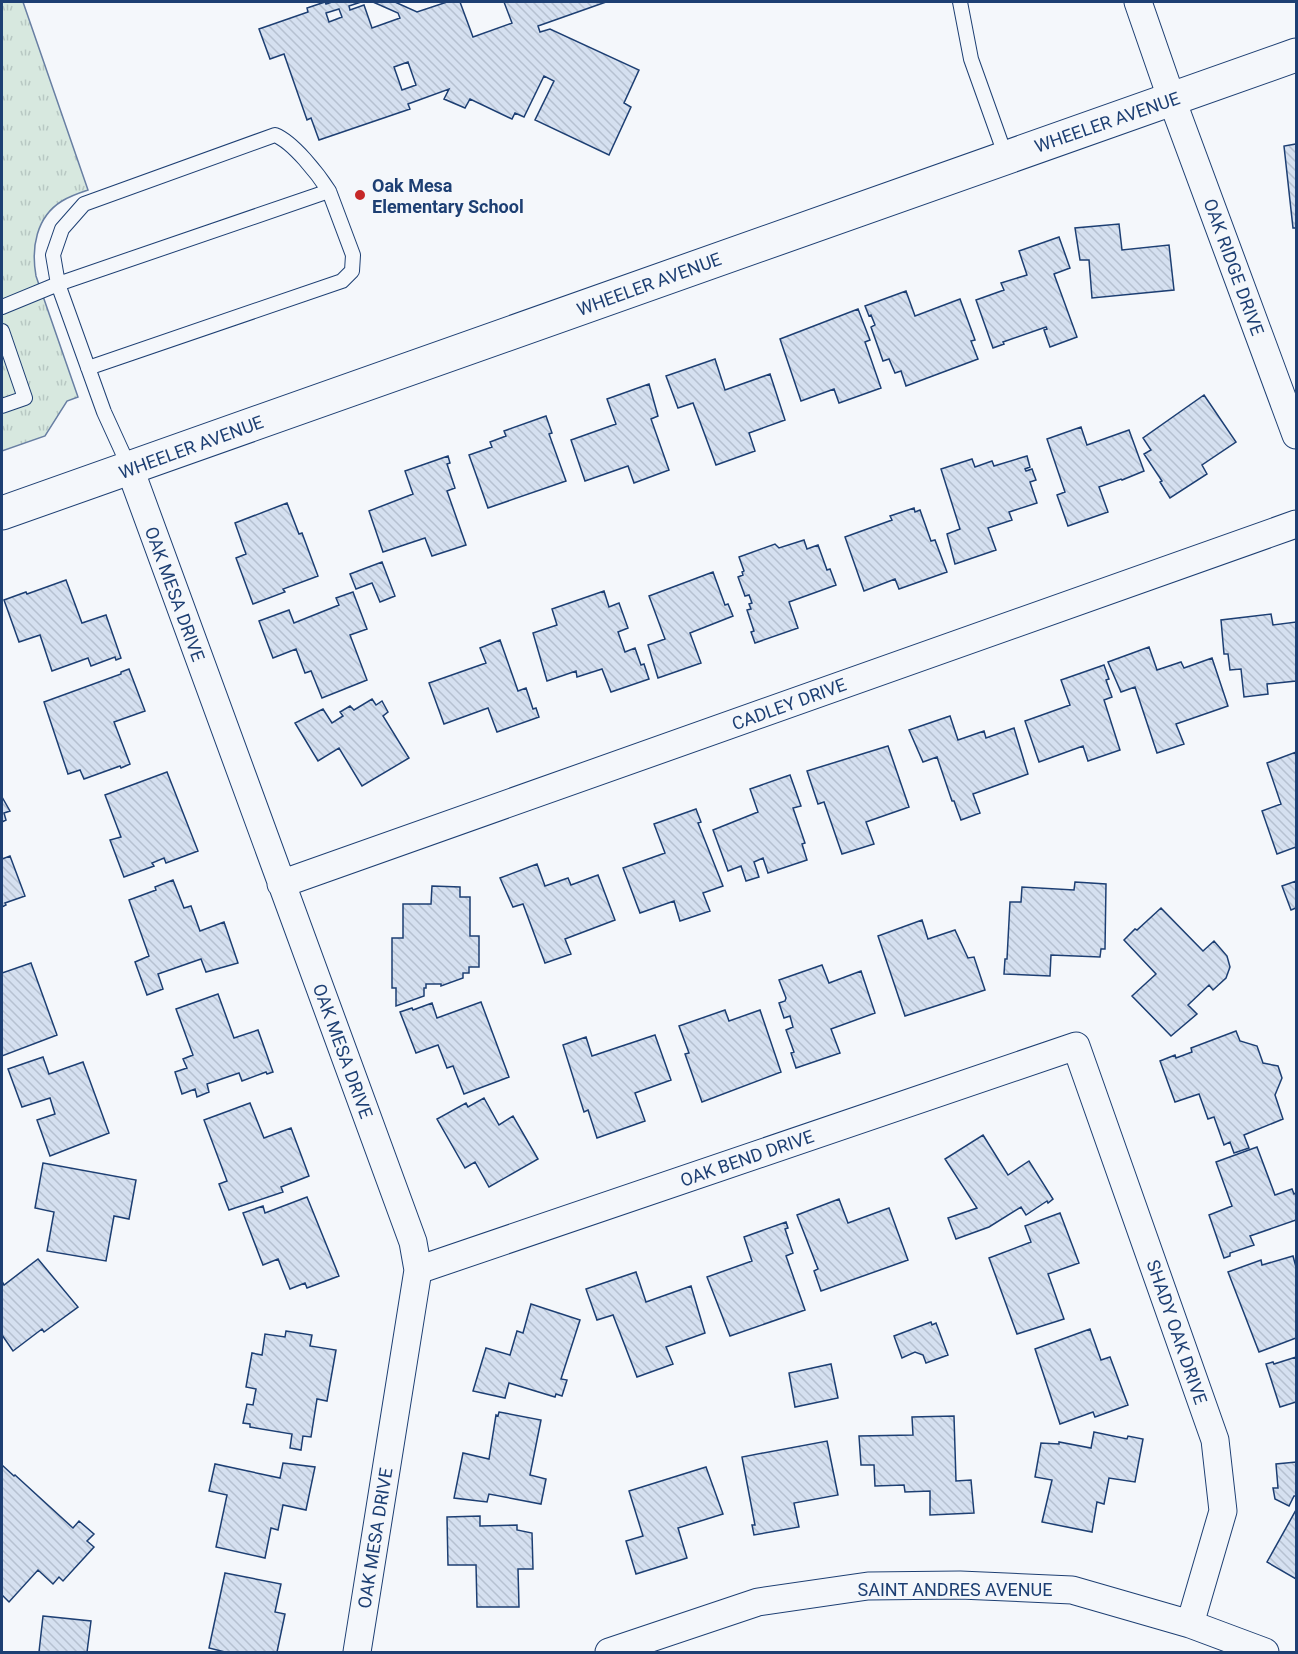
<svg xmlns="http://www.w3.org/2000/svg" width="1298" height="1654" viewBox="0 0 1298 1654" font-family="Roboto,sans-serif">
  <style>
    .grass { fill: url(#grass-tufts); stroke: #687fa3; stroke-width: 1.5 }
    .building { fill: url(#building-back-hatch); stroke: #1d3f73; stroke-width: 1.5; fill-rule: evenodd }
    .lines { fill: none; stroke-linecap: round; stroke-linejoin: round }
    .service-casing { stroke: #1d3f73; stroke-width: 16 }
    .minor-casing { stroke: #1d3f73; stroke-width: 29 }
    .secondary-casing { stroke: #1d3f73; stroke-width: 35 }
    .service { stroke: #f4f7fb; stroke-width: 14 }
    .minor { stroke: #f4f7fb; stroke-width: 27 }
    .secondary { stroke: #f4f7fb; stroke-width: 33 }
    .poi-dot { fill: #c62828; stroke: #f4f7fb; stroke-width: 2 }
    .labels { text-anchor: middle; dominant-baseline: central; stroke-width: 4.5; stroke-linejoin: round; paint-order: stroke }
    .street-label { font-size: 18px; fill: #1d3f73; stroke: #f4f7fb }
    .poi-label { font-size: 18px; font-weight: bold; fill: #1d3f73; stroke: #f4f7fb; text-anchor: start }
  </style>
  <defs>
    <pattern id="grass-tufts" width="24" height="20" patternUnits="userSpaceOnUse" patternTransform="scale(1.5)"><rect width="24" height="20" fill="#d7e8df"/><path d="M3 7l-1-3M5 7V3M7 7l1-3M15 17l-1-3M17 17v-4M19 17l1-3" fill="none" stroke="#b8c8c3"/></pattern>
    <pattern id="building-back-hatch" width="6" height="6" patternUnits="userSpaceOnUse" patternTransform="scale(1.5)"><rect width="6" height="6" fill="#d5e0f0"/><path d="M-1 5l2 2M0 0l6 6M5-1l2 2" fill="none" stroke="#b6c1d1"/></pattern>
  </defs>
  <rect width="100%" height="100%" fill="#f4f7fb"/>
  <path class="grass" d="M2 2H23L88 190C79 193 70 196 62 201 36 217 31 248 36 276L78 397 67 401 45 436 2 451Z"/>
  <path class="building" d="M325 2 326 4 332 2H361L349 6 350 10 364 5 372 28 400 18 398 13 373 2H395L417 12 447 2H460L473 37 512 23 504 2H606L538 26 540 32 550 29 639 70 624 103 631 107 609 155 535 120 554 81 544 76 524 117 515 113 512 119 470 99 465 108 444 99 449 89 408 104 410 109 319 140 311 118 307 120 284 54 270 59 259 29 308 12 307 8ZM339 9 342 17 329 22 326 13ZM408 62 416 85 402 90 394 67Z
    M1296 144V228H1293L1284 146Z
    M1119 224 1122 250 1169 245 1174 290 1092 298 1089 260H1080L1075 228Z
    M1059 237 1070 268 1054 274 1077 337 1050 347 1044 330 1047 329 1046 327 1003 342 1004 344 993 348 976 300 1004 290 1001 283 1027 275 1019 251Z
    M906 291 915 316 960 299 975 340 971 341 978 359 906 386 901 371 895 373 889 359 883 361 871 327 875 325 871 315 869 316 865 306Z
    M858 309 870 340 865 342 881 388 839 403 834 389 801 401 780 339Z
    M715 359 725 390 770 374 785 420 749 433 755 451 716 465 693 403 678 408 666 376Z
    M649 384 658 416 651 419 669 470 634 483 628 466 585 481 571 440 616 424 607 399Z
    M1204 395 1236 442 1202 465 1207 474 1170 498 1160 482 1162 481 1144 454 1151 450 1143 438Z
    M546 416 552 433 549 434 566 481 488 508 469 455 492 447 490 442 506 436 504 431Z
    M1081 427 1087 445 1129 430 1144 471 1122 480 1121 479 1099 487 1108 512 1068 526 1057 495 1065 492 1047 439Z
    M448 456 450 463 447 464 455 488 447 491 466 545 432 556 425 538 383 552 369 511 413 494 405 471Z
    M1027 456 1030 467 1025 469 1026 471 1032 469 1036 480 1030 482 1037 503 1009 512 1012 520 988 528 996 550 955 564 947 534 960 529 941 469 972 459 975 467 992 461 994 466Z
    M287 503 299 534 302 533 318 576 283 589 285 592 253 604 236 558 246 554 235 523Z
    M914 508 915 512 920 510 931 541 935 540 947 572 899 589 895 579 864 591 845 537 892 520 890 516Z
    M804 540 807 549 818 545 827 570 830 569 836 585 789 602 798 628 755 643 751 632 754 631 747 610 751 609 749 604 752 603 749 595 745 596 738 577 743 575 742 572 744 571 739 557 775 544 779 548Z
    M382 562 395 596 380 602 372 583 356 589 350 574Z
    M713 572 725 605 728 604 733 616 690 633 701 663 658 678 648 645 665 639 649 596Z
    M66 580 82 623 106 615 121 658 116 660 115 657 91 666 88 658 52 671 40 635 19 642 4 600 26 592 27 594Z
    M604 591 609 607 619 603 628 628 618 632 625 652 635 648 641 665 644 664 649 679 611 692 602 669 577 677 576 671 547 681 533 633 557 625 552 609Z
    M353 592 367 629 350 635 367 680 322 698 311 671 305 673 296 649 273 658 259 621 289 610 294 623 339 605 336 598Z
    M1271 614 1273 625 1296 622V681L1267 684 1268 694 1244 697 1241 669 1230 670 1228 654H1224L1221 620Z
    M500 640 518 691 526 688 533 709 536 708 539 717 497 732 488 708 444 724 429 683 486 663 480 648Z
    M1149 647 1157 670 1181 662 1184 668 1212 658 1228 706 1176 724 1184 744 1157 753 1135 687 1121 692 1108 662Z
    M1104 665 1109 679 1106 680 1112 697 1104 700 1120 750 1088 761 1083 746 1039 762 1025 721 1070 705 1061 680Z
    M129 669 145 711 114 722 130 764 121 768 120 766 84 779 80 770 68 774 44 702 121 674V672Z
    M372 699 376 705 382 701 388 712 383 716 409 758 362 786 339 748 318 761 295 723 323 709 332 723 343 716 340 712 350 706 354 710Z
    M950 716 958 740 984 731 986 738 1014 728 1028 774 973 794 980 813 961 820 954 801H952L937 757 923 762 909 730Z
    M888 746 909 807 866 822 874 844 842 854 824 802 818 804 807 771Z
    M1296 752V847L1277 854 1262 811 1281 804 1267 763Z
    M167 772 198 851 166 863 164 858 152 863 154 866 124 877 110 840 121 837 105 795Z
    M790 775 801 806 793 808 805 843 802 844 807 860 768 873 763 858 754 862 759 877 746 881 741 866 728 871 713 830 758 812 750 789Z
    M2 797 10 811 4 813 6 820 2 822Z
    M696 809 701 822 698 823 723 886 703 893 710 911 680 921 674 901 640 913 623 868 665 853 654 824Z
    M10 856 25 896 5 903 6 905 2 907V859Z
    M537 864 545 886 568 878 571 885 598 875 615 920 565 939 571 954 545 963 523 904 513 907 500 878Z
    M173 880 184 908 191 906 200 931 224 922 238 963 206 972 201 959 158 974 163 989 147 995 135 962 149 956 129 900 156 890 155 887Z
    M1296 881V908L1291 910 1282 886Z
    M1075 882 1106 884 1105 949H1101L1100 957 1051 955 1050 976 1004 974 1005 959H1007L1010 902H1021L1022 887 1074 890Z
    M432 886 460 887V897H470V936H479V967H469V973H463V978L441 986V984H426V988H424V996L396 1006V988H392V938H403V904H431Z
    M1161 908 1203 951 1214 941 1227 956 1230 967 1226 978 1213 990 1209 985 1188 1005 1197 1014 1171 1036 1132 996 1156 974 1124 940 1135 929 1137 930Z
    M922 920 928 939 955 930 968 958 974 957 985 990 905 1016 878 936Z
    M31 963 57 1035 2 1056V973Z
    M822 965 829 983 861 971 875 1013 831 1029 840 1053 796 1068 791 1053 794 1052 786 1030 793 1027 790 1016 784 1018 779 1003 785 1001 786 998 779 980Z
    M218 994 234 1038 258 1030 273 1072 267 1074 266 1072 242 1081 239 1073 207 1084 209 1092 197 1097 195 1089 182 1094 175 1072 187 1068 183 1059 193 1055 176 1009Z
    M481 1002 509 1077 464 1094 453 1066 447 1068 438 1045 416 1053 400 1012 412 1008 413 1010 432 1003 437 1018Z
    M725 1010 729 1021 760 1010 781 1072 702 1102 685 1054 689 1053 679 1026Z
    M1236 1031 1240 1041 1257 1046 1263 1063 1278 1066 1282 1078 1275 1095 1283 1119 1244 1135 1249 1148 1234 1153 1230 1142 1224 1145 1214 1117 1208 1119 1199 1094 1175 1102 1160 1061 1175 1055 1176 1058 1192 1052 1191 1048Z
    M655 1035 671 1080 635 1093 645 1121 597 1138 588 1110 584 1112 563 1045 586 1037 592 1056Z
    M43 1057 49 1074 83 1062 109 1133 50 1156 37 1120 55 1114 50 1098 22 1107 8 1069Z
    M484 1098 499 1125 513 1116 538 1159 489 1187 475 1162 465 1168 437 1119 466 1103 468 1107Z
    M250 1103 264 1138 291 1128 309 1176 281 1187 283 1192 229 1210 219 1184 227 1181 204 1120Z
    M983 1135 1008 1175 1029 1161 1053 1199 1048 1203 1047 1201 1026 1215 1021 1207 989 1227 956 1239 948 1218 977 1208 945 1159Z
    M1257 1147 1275 1195 1292 1189 1294 1194 1296 1193V1220L1250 1236 1254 1245 1230 1253V1256L1224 1258 1209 1215 1232 1206 1216 1162Z
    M43 1163 136 1180 129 1219 114 1216 106 1261 47 1251 54 1212 35 1208Z
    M307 1197 339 1276 307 1288 305 1283 290 1289 278 1259 263 1265 243 1213 263 1206 265 1213Z
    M839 1199 848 1223 889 1208 908 1260 821 1291 814 1271 818 1269 797 1215Z
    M1060 1213 1079 1263 1048 1274 1064 1319 1017 1334 989 1258 1031 1242 1025 1226Z
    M786 1222 788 1228 785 1229 793 1253 786 1256 805 1310 730 1336 707 1277 752 1261 744 1237Z
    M1293 1256 1296 1267V1338L1259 1352 1228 1272 1261 1260 1262 1265Z
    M38 1259 78 1307 44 1332 42 1329 13 1351 2 1335V1281L4 1285Z
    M636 1272 646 1302 691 1286 705 1333 666 1347 673 1364 637 1377 613 1315 597 1320 586 1289Z
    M531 1304 580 1320 561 1379 567 1380 562 1396 556 1394 555 1397 509 1383 505 1398 473 1391 486 1348 510 1355 517 1331 523 1333Z
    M931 1322 932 1325 936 1323 948 1355 926 1363 923 1355 915 1352 902 1358 894 1336Z
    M1090 1329 1101 1360 1110 1357 1128 1405 1095 1417 1093 1412 1060 1424 1035 1349Z
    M286 1331 312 1335 310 1346 336 1350 327 1401 317 1399 311 1437 303 1436 301 1450 290 1448 292 1434 250 1427V1424L243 1423 247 1404 253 1405 256 1389 246 1387 252 1353 262 1355 265 1334 285 1337Z
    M1296 1357V1402L1280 1407 1266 1364 1273 1362 1274 1364Z
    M831 1364 838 1398 795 1407 789 1373Z
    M499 1412 541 1420 530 1475 546 1479 541 1504 489 1494 487 1502 454 1498 463 1453 489 1459 496 1415 498 1416Z
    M954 1416 956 1481 971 1480 974 1513 930 1515V1491L905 1492 904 1485 875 1486 874 1465H861L859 1436 913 1435 912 1417Z
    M1094 1432 1127 1439 1128 1436 1143 1439 1135 1482 1109 1478 1104 1504 1097 1502 1092 1532 1042 1522 1052 1480 1035 1477 1041 1443 1059 1444V1442L1091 1448Z
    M827 1441 838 1495 794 1503 799 1527 754 1535 752 1525H755L742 1457Z
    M1296 1462V1496H1294L1289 1506 1275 1499 1273 1488H1278L1276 1464Z
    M283 1463 315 1467 306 1510 283 1505 278 1530 271 1528 265 1558 216 1547 227 1495 209 1491 215 1464 280 1478Z
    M2 1465 14 1476 15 1475 73 1528 79 1521 94 1534 87 1541 94 1547 63 1581 59 1577 53 1584 38 1570 9 1602 2 1595Z
    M706 1467 723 1514 678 1528 687 1558 636 1574 626 1541 643 1536 629 1491Z
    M1296 1510V1579L1267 1562Z
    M480 1516V1526L517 1525V1530L532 1533 533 1569H518L519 1607H477L476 1565H448L447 1517Z
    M225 1573 281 1584 275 1612 285 1614 277 1652H225L209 1648Z
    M43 1616 91 1621 87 1652H39Z"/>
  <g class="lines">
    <g class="service-casing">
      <path id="service" d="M960 2 971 59 1006 157
        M2 307 58 284 329 191 353 255 352 271 342 281 88 368
        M2 331 25 398 2 406
        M130 469 104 412 58 284 53 255 62 229 84 204 275 135C293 142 318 174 329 191"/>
    </g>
    <g class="minor-casing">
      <path id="minor" d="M1138 2 1172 100 1296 435
        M130 469 413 1242 418 1270 357 1652
        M281 884 1296 524
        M418 1270 1076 1046 1215 1440 1223 1511 1190 1624
        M609 1652 758 1602 868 1586 960 1585 1072 1590 1190 1624 1265 1652"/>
    </g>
    <g class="secondary-casing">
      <path id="secondary" d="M2 513 1296 55"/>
    </g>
    <use href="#service" class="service"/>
    <use href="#minor" class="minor"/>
    <use href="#secondary" class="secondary"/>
  </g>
  <circle class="poi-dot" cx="360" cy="195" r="6"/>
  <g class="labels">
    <g class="street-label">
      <text transform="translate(1107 122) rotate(-19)">WHEELER AVENUE</text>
      <text transform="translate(1234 267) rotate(70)">OAK RIDGE DRIVE</text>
      <text transform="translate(649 284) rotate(-20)">WHEELER AVENUE</text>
      <text transform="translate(191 447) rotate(-20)">WHEELER AVENUE</text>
      <text transform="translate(175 594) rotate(70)">OAK MESA DRIVE</text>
      <text transform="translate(789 704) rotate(-20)">CADLEY DRIVE</text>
      <text transform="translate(343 1051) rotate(70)">OAK MESA DRIVE</text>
      <text transform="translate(747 1158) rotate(-19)">OAK BEND DRIVE</text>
      <text transform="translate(1177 1332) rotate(71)">SHADY OAK DRIVE</text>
      <text transform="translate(375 1538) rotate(-81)">OAK MESA DRIVE</text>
      <text x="955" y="1589">SAINT ANDRES AVENUE</text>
    </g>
    <g class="poi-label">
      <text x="372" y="185">Oak Mesa<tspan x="372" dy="21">Elementary School</tspan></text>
    </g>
  </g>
  <rect width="1298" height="1654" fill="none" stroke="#1d3f73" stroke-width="6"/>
</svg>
